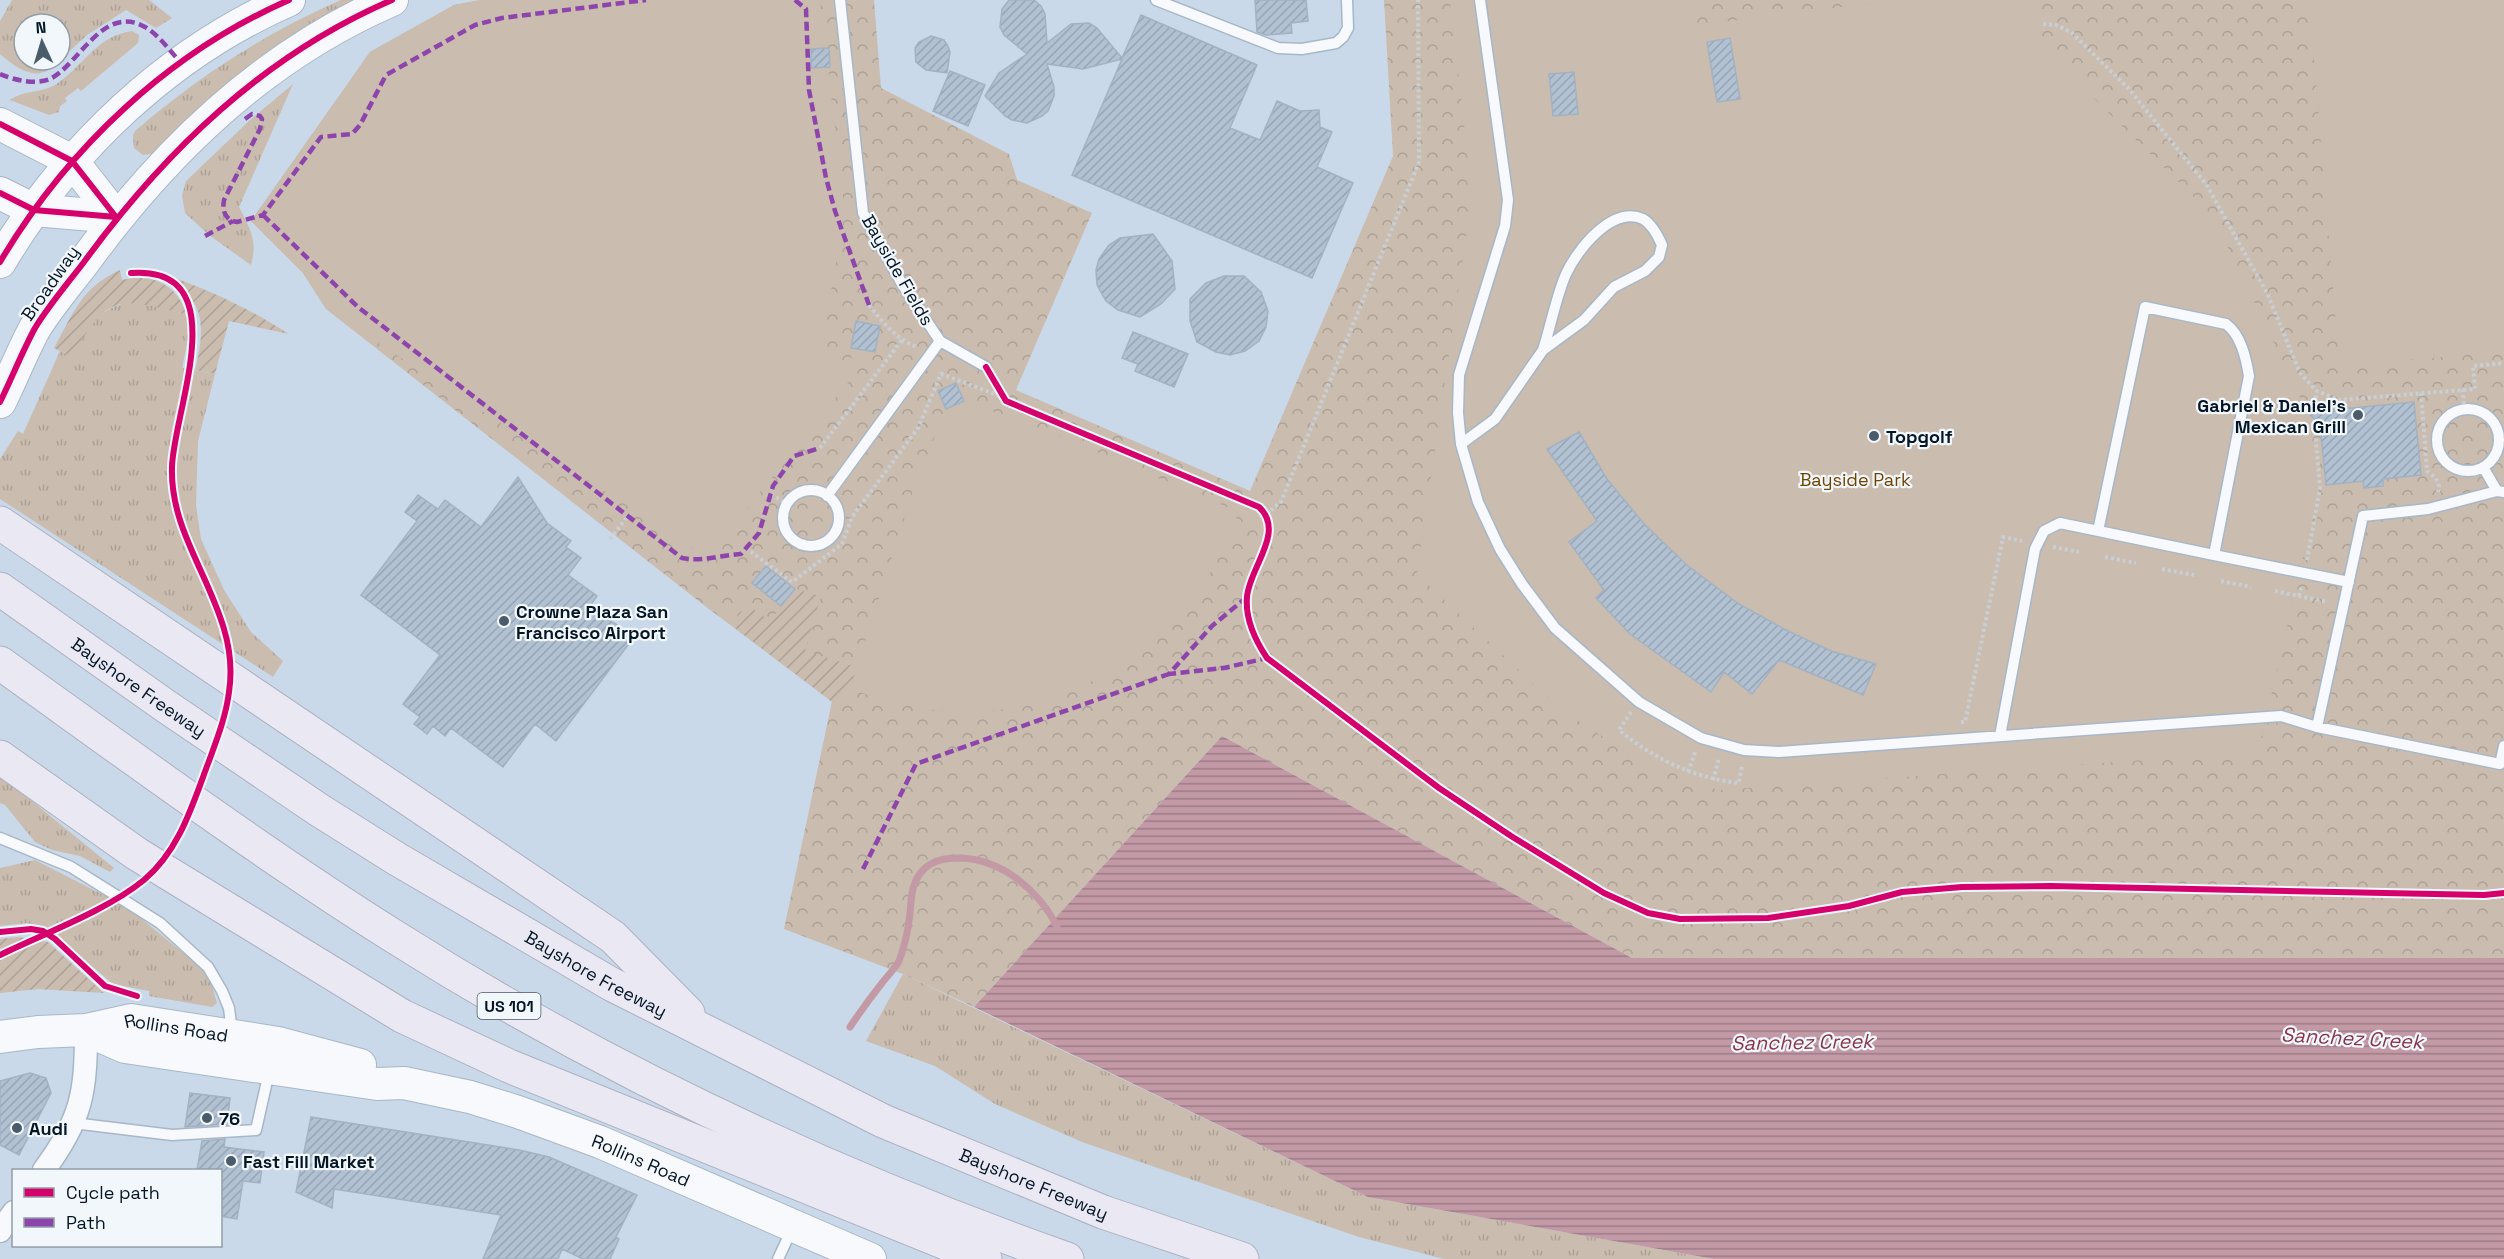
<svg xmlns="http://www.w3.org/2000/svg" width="2504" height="1259" viewBox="0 0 2504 1259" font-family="'Space Grotesk',sans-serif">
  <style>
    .grass { fill: url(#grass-tufts) }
    .park { fill: url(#park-crowns) }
    .garden { fill: url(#garden-furrows) }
    .pitch { fill: #cabcae }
    .water { fill: url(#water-rules) }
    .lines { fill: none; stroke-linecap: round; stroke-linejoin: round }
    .stream { stroke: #c399a6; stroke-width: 7 }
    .building { fill: url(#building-hatch); stroke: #a2b2c2; stroke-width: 1.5 }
    .lane-casing { stroke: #a7b7c7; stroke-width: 13 }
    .street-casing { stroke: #a7b7c7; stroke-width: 25 }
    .secondary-casing { stroke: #a7b7c7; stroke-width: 34 }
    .highway-casing { stroke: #acb0c1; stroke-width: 35 }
    .path { stroke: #c9cfd4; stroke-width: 4; stroke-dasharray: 3 3; stroke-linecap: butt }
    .lane { stroke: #f7f9fc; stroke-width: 10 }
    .street { stroke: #f7f9fc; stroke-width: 22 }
    .secondary { stroke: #f7f9fc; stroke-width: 32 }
    .highway { stroke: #eae8f3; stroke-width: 33 }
    .quiet { stroke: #8e44ad; stroke-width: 4.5; stroke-dasharray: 9 4.5; stroke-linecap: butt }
    .cycleway-casing { stroke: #f2f7fc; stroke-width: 10 }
    .cycleway { stroke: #d6006c; stroke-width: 6 }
    .poi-dot { fill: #4a5b6b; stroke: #f2f7fc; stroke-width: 2 }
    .labels { text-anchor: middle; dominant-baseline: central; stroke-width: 4.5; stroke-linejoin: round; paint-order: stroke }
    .shield { fill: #f2f7fc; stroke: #4c5a67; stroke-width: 1.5 }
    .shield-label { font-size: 16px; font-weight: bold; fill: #051727 }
    .street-label { font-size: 18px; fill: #051727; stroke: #f2f7fc }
    .poi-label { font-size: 18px; font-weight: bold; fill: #051727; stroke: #f2f7fc; text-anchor: start }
    .park-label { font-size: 18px; fill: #704401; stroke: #f2f7fc }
    .water-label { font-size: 20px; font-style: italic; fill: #8b364a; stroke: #f2f7fc }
  </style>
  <defs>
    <pattern id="grass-tufts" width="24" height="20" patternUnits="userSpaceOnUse" patternTransform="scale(1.5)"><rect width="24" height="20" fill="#cabcae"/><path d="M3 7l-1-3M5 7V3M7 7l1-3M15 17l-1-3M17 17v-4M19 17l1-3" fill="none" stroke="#aca196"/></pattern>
    <pattern id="park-crowns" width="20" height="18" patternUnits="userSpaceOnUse" patternTransform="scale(1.5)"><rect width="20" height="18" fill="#cabcae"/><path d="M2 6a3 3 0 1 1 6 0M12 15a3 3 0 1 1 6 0" fill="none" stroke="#aca196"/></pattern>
    <pattern id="garden-furrows" width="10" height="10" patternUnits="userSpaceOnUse" patternTransform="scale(1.5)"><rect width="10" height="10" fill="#cabcae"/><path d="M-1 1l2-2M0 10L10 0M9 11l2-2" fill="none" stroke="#aca196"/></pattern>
    <pattern id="water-rules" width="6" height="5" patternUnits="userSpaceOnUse" patternTransform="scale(1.5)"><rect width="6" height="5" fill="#c399a6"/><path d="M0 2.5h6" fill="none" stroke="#9c7c87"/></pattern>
    <pattern id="building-hatch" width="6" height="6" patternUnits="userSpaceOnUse" patternTransform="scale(1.5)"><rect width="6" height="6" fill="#b1c1d2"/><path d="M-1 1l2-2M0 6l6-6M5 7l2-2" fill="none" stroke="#97a5b4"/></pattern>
  </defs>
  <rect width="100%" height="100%" fill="#c9d9e9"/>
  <path class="grass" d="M12 0H149L172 18 156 28 126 10 87 35 60 60V24H24V60H60C56 64 50 71 44 72 29 78 10 63 0 54V21Z
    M341 0H367L158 153 143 155 134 148 133 136 135 131C198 77 265 33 341 0Z
    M132 31 139 35 138 43 81 91 78 88 65 98 67 101 60 106 59 112 49 115 10 100C24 90 41 93 55 85 83 67 96 36 132 31Z
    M293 84 239 207C250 229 258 240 251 265L209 235 185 213 182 195 186 181 249 121Z
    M128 302 144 303 187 315 190 330 182 368 215 374 198 441 196 505 201 539 224 590 251 632 283 661 273 677 0 499V459L18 431 23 434 60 351 72 357C87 329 94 311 128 302Z
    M0 775 114 868 110 872 80 856 52 850 35 842 5 805 0 803Z
    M35 860 127 907 204 970 211 982 217 1003 212 1007 149 996V991L113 984 46 927 27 923 0 926V868Z
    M903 974 1368 1197 1714 1259H1444L1359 1237 1082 1142 995 1104 935 1066 866 1041Z"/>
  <path class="park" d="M480 0H874L881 88 1009 154 1017 180 1092 213 1016 390 1250 491 1393 156 1384 0H2504V958H1632L1222 736 974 1007 903 974 784 929 832 701 705 606 326 309 303 273 251 221 370 52 454 5Z"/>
  <path class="garden" d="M120 270 122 280C154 273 177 285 187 315 120 297 107 292 72 358L54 348C74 312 81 288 120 270Z
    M169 276C212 291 250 309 289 334L229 321 215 374 195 370C205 329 206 303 169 276Z
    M795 589 821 596 805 651 857 667 850 689 832 702 731 625 747 605 770 621Z
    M18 937 48 942 104 993 38 989 0 993V939Z"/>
  <path class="pitch" d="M480 0H820L845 213 821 347 828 365 851 357 862 365 716 547 695 550 326 309 303 273 251 221 370 52 454 5Z
    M1450 0H1694L1697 25 1898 0H2036L2043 48 2212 215 2299 394 2322 477 2258 752 1718 790 1635 758 1560 709 1417 574 1472 196Z
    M2309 0H2504V352L2346 365 2339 360Z
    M964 401 1042 429 1239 512C1228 539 1216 565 1200 590 1153 662 1052 713 966 712 926 712 888 702 850 689L915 485 946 409Z"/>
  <path class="water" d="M1222 736 1632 958H2504V1259H1714L1368 1197 974 1007Z"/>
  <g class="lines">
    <path class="stream" d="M850 1027C860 1012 871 997 882 983 887 976 895 969 899 961 903 951 908 931 909 921 912 903 909 885 923 870 934 859 947 858 961 858 1003 860 1038 890 1057 926"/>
  </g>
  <path class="building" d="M1009 0H1034L1041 6 1045 14 1047 43 1071 24 1089 23 1097 28 1122 58 1141 15 1257 65 1230 128 1260 140 1277 101 1300 111 1319 110 1320 127 1332 132 1317 167 1353 183 1312 278 1072 175 1122 59 1083 69 1047 64 1054 87V96L1048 111 1042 116 1027 123 1012 120 1005 116 985 96 999 73 1027 54 1004 35 1000 27 1002 9Z
    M1255 0H1306L1308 21 1291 23 1292 33 1266 35 1257 32Z
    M931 36 944 40 948 46 950 52 947 73 926 70 916 62 915 48 919 42Z
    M1730 38 1740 99 1717 102 1707 42Z
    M829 48 830 67 811 68V49Z
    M950 71 985 85 968 126 933 111Z
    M1574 72 1578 114 1553 116 1549 74Z
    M1153 234 1172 261 1175 289 1161 304 1140 317 1118 310 1106 301 1097 285 1096 270 1099 259 1109 245 1120 238Z
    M1224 276H1244L1261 292 1268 311 1266 327 1259 341 1245 351 1230 355 1216 352 1197 342 1190 321V299L1206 283Z
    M856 321 880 326 875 352 851 348Z
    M1133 332 1188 354 1174 387 1135 371 1138 364 1122 358Z
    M956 383 964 401 946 409 938 391Z
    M2321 401 2331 410 2414 402 2421 475 2383 479V486L2364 488 2363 481 2326 485 2320 424 2309 414Z
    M1579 432 1607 479 1645 525 1688 566 1739 604 1786 630 1831 651 1876 664 1863 695 1779 660 1752 694 1724 672 1711 692 1630 634 1596 598 1604 590 1569 542 1597 521 1547 449Z
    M518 477 547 523 571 541 566 547 581 558 568 575 597 596 590 606 634 637 556 741 535 724 503 767 451 728 445 736 433 726 427 734 414 724 420 717 403 704 440 655 361 595 417 521 405 512 418 495 438 509 445 500 481 527Z
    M766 566 795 589 781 606 752 583Z
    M30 1073 46 1078 51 1093 19 1155 0 1145V1081Z
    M190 1093 230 1098 227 1124 185 1127Z
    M311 1117 519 1150 549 1157 637 1195 616 1237 619 1239 610 1259H583L562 1249 558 1259H483L501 1215 334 1189 332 1208 296 1192Z
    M225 1139 224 1147 264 1152 260 1183 243 1181 237 1219 220 1216V1170H197L202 1141Z"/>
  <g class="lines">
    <g class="lane-casing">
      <path id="lane" d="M840 0 863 213 902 284 940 341 986 367
        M1156 0 1278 48 1302 49 1336 43 1343 37 1348 28 1347 0
        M1480 0 1508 200 1505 226 1459 375 1458 413 1461 444 1478 502 1500 549 1522 584 1555 628 1639 702 1701 738 1744 750 1779 752 2281 716 2317 727 2500 764 2504 746
        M2437 440a31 31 0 1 1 62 0a31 31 0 1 1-62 0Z
        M1461 444 1495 419 1543 350 1584 320 1614 287 1645 271 1659 257 1662 245C1658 236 1652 224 1643 219 1612 205 1577 250 1566 274 1556 297 1551 325 1543 350
        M2483 467 2497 491
        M783 518a28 28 0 1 1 56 0a28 28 0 1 1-56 0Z
        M827 496 940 341
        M2214 555 2349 582
        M2317 727 2363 516 2428 509 2497 491 2504 492
        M2000 736 2035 549 2044 531 2060 523 2214 555 2249 376C2246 358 2241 335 2226 324L2145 307 2098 531
        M0 838 71 867 160 923 208 967 222 991 229 1008 232 1032
        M73 1123 172 1135 256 1130 269 1072
        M778 1259 792 1229"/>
    </g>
    <g class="street-casing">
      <path id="street" d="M44 1170C82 1119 86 1092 86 1030
        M0 1231 14 1212"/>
    </g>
    <g class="secondary-casing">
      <g id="secondary">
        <path d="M0 124 72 161 116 217"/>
        <path d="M0 193 34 210 116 217"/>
        <path d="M0 262C67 149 168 53 289 0"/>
        <path d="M0 402C12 378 22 352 35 328 49 305 68 283 84 262 165 151 264 55 392 0"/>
        <path id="s1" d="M86 1030 125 1047 377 1084 404 1083 470 1097 518 1112 600 1142 870 1259"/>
        <path id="s2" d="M0 1037 38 1032 86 1030 131 1020 278 1043 360 1065"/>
      </g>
    </g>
    <g class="highway-casing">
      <g id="highway">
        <path d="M0 523 613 937 688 1013"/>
        <path id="s3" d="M0 589 167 707 319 810 397 859 611 984 883 1121 1103 1212 1242 1259"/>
        <path d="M0 663C130 756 260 852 395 937 605 1070 832 1176 1067 1259"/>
        <path d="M0 757 137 854 402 1016 509 1066 985 1259"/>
      </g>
    </g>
    <path class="path" d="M2043 24 2056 25 2071 32 2128 88 2206 184 2267 293 2300 373 2317 391 2339 400 2475 389 2473 366 2504 363
      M869 305C883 323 895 338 917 347
      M2463 389 2464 409
      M2421 393 2427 471 2436 478 2439 486 2438 492
      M2313 410 2317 391
      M820 448 902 340
      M771 494 787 504
      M1266 514 1281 502 1419 162 1418 0
      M610 539 627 517
      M2053 547 2079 552
      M746 548 792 582 842 544 852 517 918 428 941 374 1003 397
      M2105 557 2136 563
      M2307 560 2320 488 2314 418
      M2162 569 2194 575
      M2221 581 2251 587
      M2275 591 2328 602
      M2299 596 2301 588
      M1631 712 1619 730C1654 759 1694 778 1739 783L1742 765
      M1961 722H1965L2003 537 2022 541
      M1688 772 1696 750
      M1713 780 1719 758"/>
    <use href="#lane" class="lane"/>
    <use href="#street" class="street"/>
    <use href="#secondary" class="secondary"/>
    <use href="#highway" class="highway"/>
    <path class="quiet" d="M795 0 806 9 809 90 826 178 835 211 869 305
      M0 74C14 80 35 85 50 79 79 65 103 3 145 27 158 34 171 52 181 63
      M245 119 252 114 260 116 262 119 260 129 224 200C222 211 225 220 237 222L263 215 321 137 352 134 360 125 386 75 475 25 502 18 646 0
      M263 215 358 307 682 558C701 562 722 555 741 554L759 533 773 486 794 456 820 448
      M205 236 233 221
      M1247 597 1212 626 1169 674 1224 668 1267 658
      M863 869 916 764 1169 674"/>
    <g class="cycleway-casing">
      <path id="cycleway" d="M0 124 72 161 116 217
        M0 193 34 210 116 217
        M0 262C67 149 168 53 289 0
        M986 367 1006 401 1259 507C1286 532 1249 568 1247 597 1245 619 1255 640 1267 658L1439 788 1511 836 1604 893 1648 913 1680 919 1768 918 1849 906 1902 892 1962 887 2051 886 2484 895 2504 893
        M0 402C12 378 22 352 35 328 49 305 68 283 84 262 165 151 264 55 392 0
        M0 932 31 929 43 931 55 939 105 986 137 996
        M0 955C45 933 106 911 144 880 180 850 193 803 209 761 217 739 226 716 229 692 232 672 230 649 224 629 208 573 170 527 172 467 173 412 238 265 131 273"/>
    </g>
    <use href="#cycleway" class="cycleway"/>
  </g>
  <g class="poi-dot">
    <circle cx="2358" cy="415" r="6"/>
    <circle cx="1874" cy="436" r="6"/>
    <circle cx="504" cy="621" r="6"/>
    <circle cx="207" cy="1118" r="6"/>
    <circle cx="17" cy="1128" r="6"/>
    <circle cx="231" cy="1161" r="6"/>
  </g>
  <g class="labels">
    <rect class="shield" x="477.5" y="993" width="63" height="26" rx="4.5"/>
    <g class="shield-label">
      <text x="509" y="1006">US 101</text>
    </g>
    <g class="street-label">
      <text transform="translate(898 270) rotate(60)">Bayside Fields</text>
      <text transform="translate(50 283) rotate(-55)">Broadway</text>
      <text stroke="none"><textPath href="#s3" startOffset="170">Bayshore Freeway</textPath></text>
      <text stroke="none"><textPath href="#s3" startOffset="710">Bayshore Freeway</textPath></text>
      <text stroke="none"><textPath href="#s2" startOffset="178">Rollins Road</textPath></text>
      <text stroke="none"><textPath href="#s1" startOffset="574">Rollins Road</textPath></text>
      <text stroke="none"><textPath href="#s3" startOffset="1196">Bayshore Freeway</textPath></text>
    </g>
    <g class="poi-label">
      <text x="2346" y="405" text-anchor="end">Gabriel &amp; Daniel's<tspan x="2346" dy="21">Mexican Grill</tspan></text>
      <text x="1886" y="436">Topgolf</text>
      <text x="516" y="611">Crowne Plaza San<tspan x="516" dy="21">Francisco Airport</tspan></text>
      <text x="219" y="1118">76</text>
      <text x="29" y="1128">Audi</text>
      <text x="243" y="1161">Fast Fill Market</text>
    </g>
    <g class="park-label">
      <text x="1855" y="479">Bayside Park</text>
    </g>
    <g class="water-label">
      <text transform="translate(2352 1038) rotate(3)">Sanchez Creek</text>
      <text transform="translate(1802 1042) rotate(-1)">Sanchez Creek</text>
    </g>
  </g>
  <rect x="12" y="1169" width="210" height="78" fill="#f2f7fc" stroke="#939da7" stroke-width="1.5"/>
  <rect x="24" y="1188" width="30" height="9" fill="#d6006c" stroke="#939da7" stroke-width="1.5"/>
  <text x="66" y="1199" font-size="18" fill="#051727">Cycle path</text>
  <rect x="24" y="1218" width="30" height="9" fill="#8e44ad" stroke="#939da7" stroke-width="1.5"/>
  <text x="66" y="1229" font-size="18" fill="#051727">Path</text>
  <g transform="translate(42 42) rotate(356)"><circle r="28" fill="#f2f7fc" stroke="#939da7" stroke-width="1.5"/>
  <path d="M0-4.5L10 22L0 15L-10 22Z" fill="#4a5b6b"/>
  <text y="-9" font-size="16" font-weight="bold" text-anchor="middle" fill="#051727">N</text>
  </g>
</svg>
